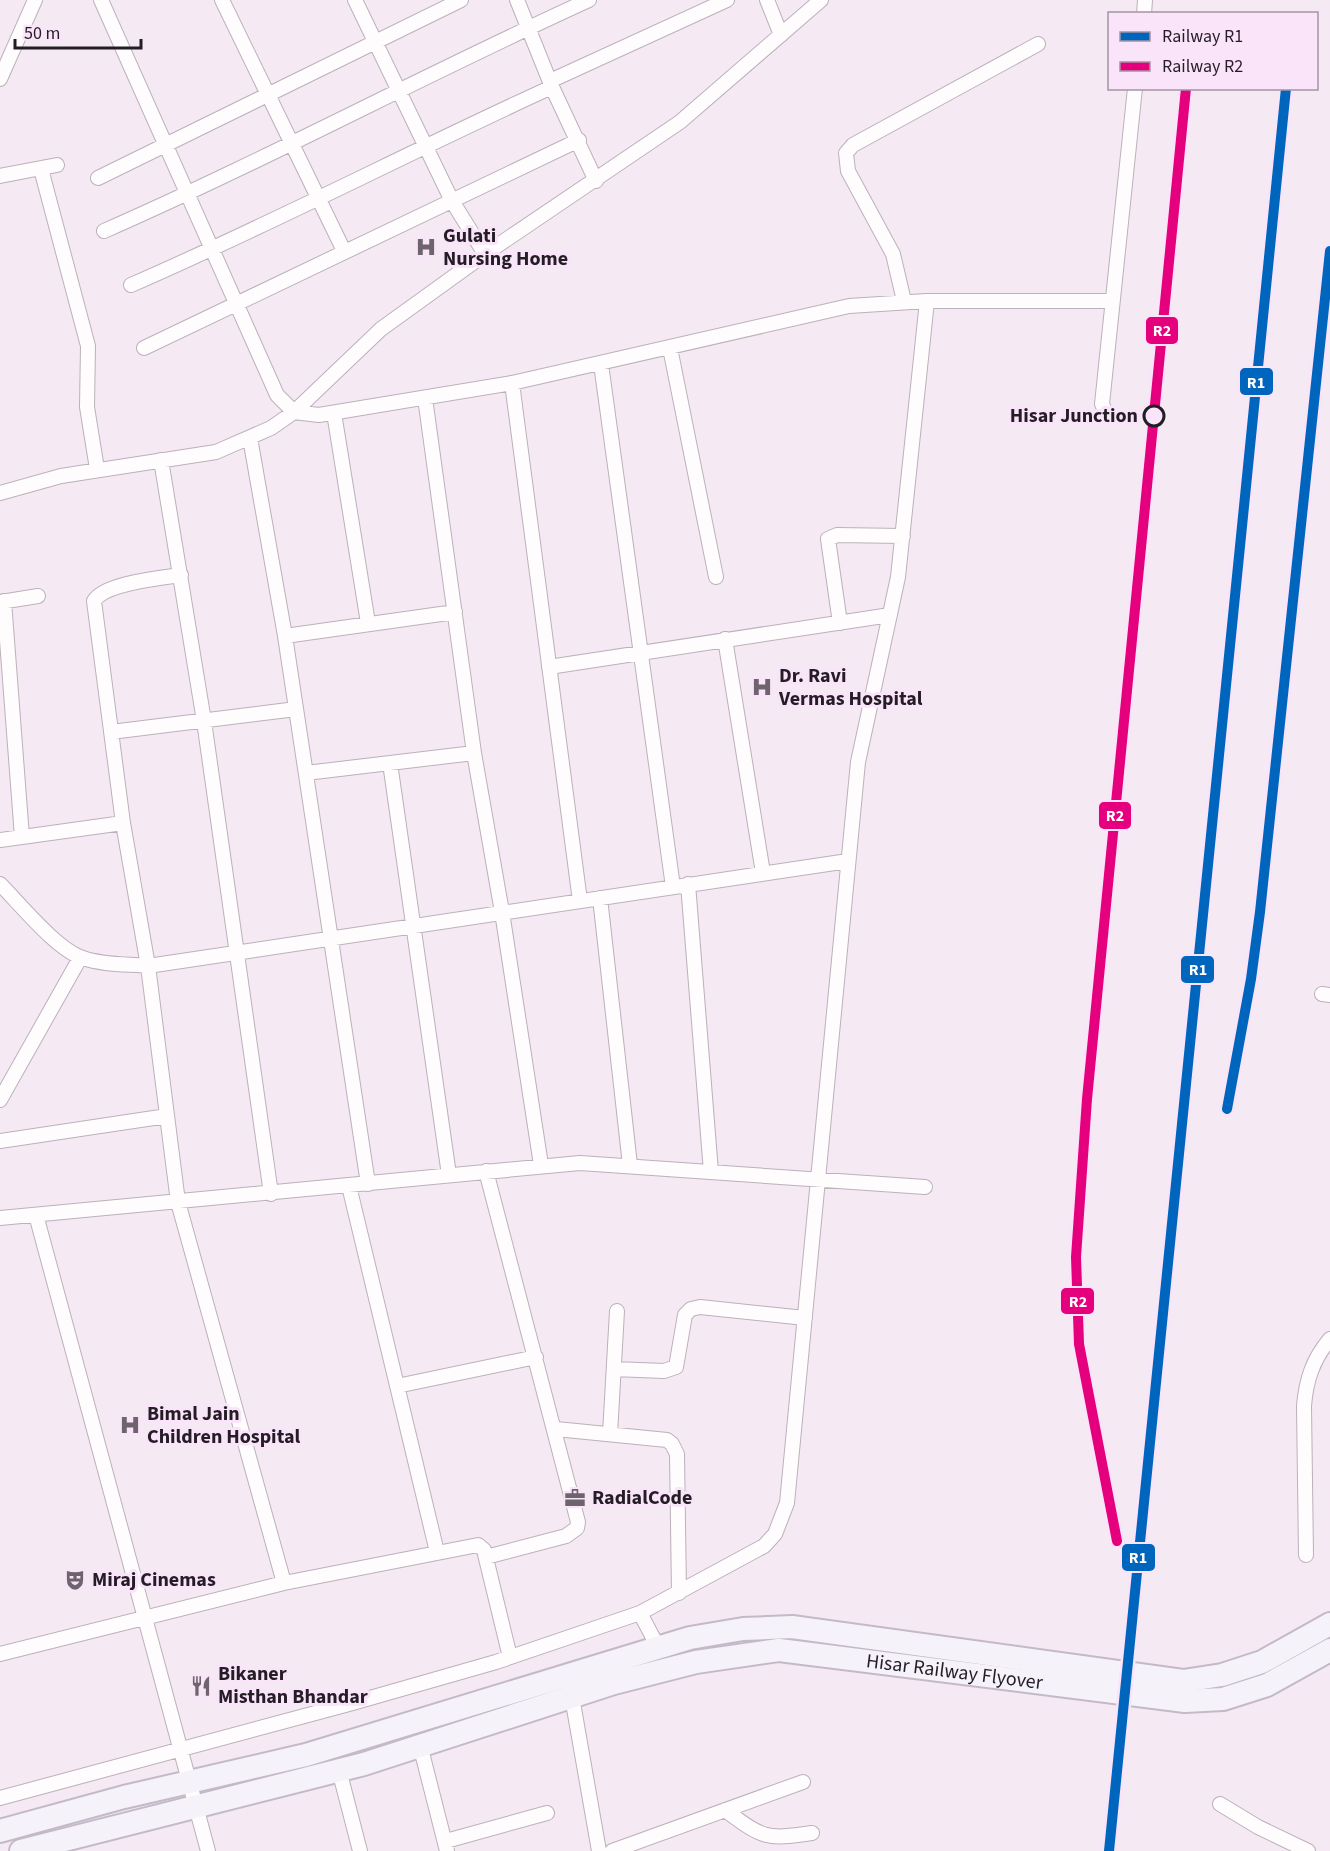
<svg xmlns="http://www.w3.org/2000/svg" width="1330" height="1851" viewBox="0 0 1330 1851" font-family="'Source Sans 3',sans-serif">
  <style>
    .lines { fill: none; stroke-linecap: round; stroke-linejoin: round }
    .street-casing { stroke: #bbb1ba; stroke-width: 16 }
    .primary-casing { stroke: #c4bac7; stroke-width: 26 }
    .street { stroke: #fefcfd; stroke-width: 14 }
    .primary { stroke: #f6f2f9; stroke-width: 22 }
    .rail-1-casing { stroke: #fae4f9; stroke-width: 15 }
    .rail-2-casing { stroke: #fae4f9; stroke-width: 15 }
    .rail-1 { stroke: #0065bd; stroke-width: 10 }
    .rail-2 { stroke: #e5007d; stroke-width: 10 }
    .stop-dot { fill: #fae4f9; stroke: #251d25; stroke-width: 3 }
    .labels { text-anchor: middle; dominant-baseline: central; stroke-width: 6; stroke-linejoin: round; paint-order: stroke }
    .poi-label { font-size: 20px; font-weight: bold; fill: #251d25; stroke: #fae4f9; text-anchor: start }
    .stop-label { font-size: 20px; font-weight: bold; fill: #251d25; stroke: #fae4f9; text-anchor: end }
    .street-label { font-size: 20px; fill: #251d25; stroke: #fae4f9 }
    .line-badge { stroke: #fae4f9; stroke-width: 2 }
    .badge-label { font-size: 16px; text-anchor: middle; font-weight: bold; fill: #fff }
  </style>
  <rect width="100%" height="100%" fill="#f5e9f4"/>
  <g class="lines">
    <g class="street-casing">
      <path id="street" d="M101 0 277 395 294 412 319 415 512 383 849 306 927 301H1112
        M222 0 344 251
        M355 0 452 201 485 254
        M517 0 552 87 596 181
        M767 0 781 35
        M1144 14 1145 0
        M0 79 35 0
        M550 81 727 0
        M41 169 88 346 87 407 97 469
        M0 176 57 165
        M98 178 461 0
        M104 231C268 159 426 74 589 0
        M131 285C274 223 411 151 552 87
        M904 301 893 254 848 171 846 153 853 145 1038 44
        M144 348 579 140
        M670 348 716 577
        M601 364 673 887
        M512 383 580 901
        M425 398 474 753 502 912 541 1165
        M334 413 368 623
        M1106 413 1102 404 1135 88
        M250 438 285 636 368 1184
        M161 460 204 721 271 1194
        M0 493 61 476 216 452 271 428 294 412 381 329 485 254 680 122 821 0
        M181 575C161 578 104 583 94 601L123 823 148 966 178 1202 284 1583
        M4 601 22 837
        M0 602 38 596
        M840 623 828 539 837 535 903 536
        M285 636 455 612
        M725 639 763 873
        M549 667 890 615
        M111 732 296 709
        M390 763 449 1175
        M306 773 474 753
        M0 840 123 823
        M0 884C20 904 57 950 83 958 103 965 126 964 148 966L848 861
        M688 884 711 1172
        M600 898 630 1165
        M1322 994 1330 995
        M0 1100 80 958
        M0 1141 167 1116
        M486 1171 578 1522 577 1528 566 1536 486 1557
        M349 1186 437 1552
        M36 1215 208 1851
        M0 1218 580 1163 925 1187
        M614 1369 664 1371 676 1367 685 1315 691 1309 700 1307 805 1318
        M397 1386 536 1357
        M556 1429 667 1440 672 1444 677 1454 679 1593
        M610 1434 617 1311
        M1306 1555 1304 1406C1306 1380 1313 1359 1330 1339
        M640 1613 764 1546 775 1534 787 1503 858 762 898 577 927 301
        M0 1654 284 1583 478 1545 484 1550 510 1657
        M572 1697 599 1851
        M420 1745 447 1851
        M339 1770 360 1851
        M0 1798 349 1704 496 1662 640 1613 658 1647
        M1220 1804 1258 1827 1308 1851
        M725 1810C763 1838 765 1840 812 1833
        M446 1841 547 1813
        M612 1851 803 1782"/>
    </g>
    <g class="primary-casing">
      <g id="primary">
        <path d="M0 1831 124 1797 306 1755 690 1638 743 1629 792 1627 1183 1681 1222 1675 1262 1662 1330 1624"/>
        <path id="s1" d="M21 1851 364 1764 614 1683 696 1662 779 1650 1185 1701 1223 1699 1267 1685 1330 1650"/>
      </g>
    </g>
    <use href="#street" class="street"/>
    <use href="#primary" class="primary"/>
    <g class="rail-1-casing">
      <path id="rail-1" d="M1227 1109 1251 979 1260 912 1330 251
        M1109 1851 1286 88"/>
    </g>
    <g class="rail-2-casing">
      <path id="rail-2" d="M1117 1541 1079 1344 1076 1257 1087 1099 1186 88"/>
    </g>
    <use href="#rail-1" class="rail-1"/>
    <use href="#rail-2" class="rail-2"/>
  </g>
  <defs>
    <g id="hospital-bare" transform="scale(1.62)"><path d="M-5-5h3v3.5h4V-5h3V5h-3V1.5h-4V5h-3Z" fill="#6e646d" stroke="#fae4f9" stroke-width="2.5" paint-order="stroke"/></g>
    <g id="office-bare" transform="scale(1.62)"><path d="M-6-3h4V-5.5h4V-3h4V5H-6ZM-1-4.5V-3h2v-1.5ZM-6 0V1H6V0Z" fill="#6e646d" stroke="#fae4f9" stroke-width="2.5" paint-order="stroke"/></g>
    <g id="theatre-bare" transform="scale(1.62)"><path d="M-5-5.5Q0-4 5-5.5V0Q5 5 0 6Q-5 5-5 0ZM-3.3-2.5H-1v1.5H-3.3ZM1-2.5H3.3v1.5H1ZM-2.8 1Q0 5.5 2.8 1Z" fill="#6e646d" stroke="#fae4f9" stroke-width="2.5" paint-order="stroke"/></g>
    <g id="restaurant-bare" transform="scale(1.62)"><path d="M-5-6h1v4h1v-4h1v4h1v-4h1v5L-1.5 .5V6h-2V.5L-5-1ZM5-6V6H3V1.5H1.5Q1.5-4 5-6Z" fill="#6e646d" stroke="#fae4f9" stroke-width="2.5" paint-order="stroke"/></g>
  </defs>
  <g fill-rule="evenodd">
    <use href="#hospital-bare" x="426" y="247"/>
    <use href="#hospital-bare" x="762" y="687"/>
    <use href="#hospital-bare" x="130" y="1425"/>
    <use href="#office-bare" x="575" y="1498"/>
    <use href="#theatre-bare" x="75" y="1580"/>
    <use href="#restaurant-bare" x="201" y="1686"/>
  </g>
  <circle class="stop-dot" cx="1154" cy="416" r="10"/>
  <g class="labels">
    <g class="poi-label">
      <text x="443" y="236">Gulati<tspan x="443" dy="23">Nursing Home</tspan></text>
      <text x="779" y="676">Dr. Ravi<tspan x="779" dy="23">Vermas Hospital</tspan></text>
      <text x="147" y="1414">Bimal Jain<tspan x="147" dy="23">Children Hospital</tspan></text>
      <text x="592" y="1498">RadialCode</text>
      <text x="92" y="1580">Miraj Cinemas</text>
      <text x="218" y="1674">Bikaner<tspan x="218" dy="23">Misthan Bhandar</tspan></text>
    </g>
    <g class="stop-label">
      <text x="1138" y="416">Hisar Junction</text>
    </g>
    <g class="street-label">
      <text stroke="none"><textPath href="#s1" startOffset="962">Hisar Railway Flyover</textPath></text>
    </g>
  </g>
  <g class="line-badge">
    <rect x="1145" y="316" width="34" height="29" rx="6" fill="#e5007d"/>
    <rect x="1239" y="367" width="35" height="29" rx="6" fill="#0065bd"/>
    <rect x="1098" y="801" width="34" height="29" rx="6" fill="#e5007d"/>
    <rect x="1180" y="955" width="35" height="29" rx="6" fill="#0065bd"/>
    <rect x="1060" y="1287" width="35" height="28" rx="6" fill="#e5007d"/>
    <rect x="1121" y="1543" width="35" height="29" rx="6" fill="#0065bd"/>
  </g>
  <g class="badge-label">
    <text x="1162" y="336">R2</text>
    <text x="1256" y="388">R1</text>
    <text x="1115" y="821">R2</text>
    <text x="1198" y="975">R1</text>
    <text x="1078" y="1307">R2</text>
    <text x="1138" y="1563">R1</text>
  </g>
  <rect x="1108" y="12" width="210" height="78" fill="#fae4f9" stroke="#a594a4" stroke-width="1.5"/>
  <rect x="1120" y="32" width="30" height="9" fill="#0065bd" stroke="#a594a4" stroke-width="1.5"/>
  <text x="1162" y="42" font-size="18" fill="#251d25">Railway R1</text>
  <rect x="1120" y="62" width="30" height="9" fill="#e5007d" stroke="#a594a4" stroke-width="1.5"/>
  <text x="1162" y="72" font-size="18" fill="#251d25">Railway R2</text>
  <path d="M15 39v9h126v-9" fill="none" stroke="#251d25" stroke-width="3"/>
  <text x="24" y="39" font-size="18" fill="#251d25" stroke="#fae4f9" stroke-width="4.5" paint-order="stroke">50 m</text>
</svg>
